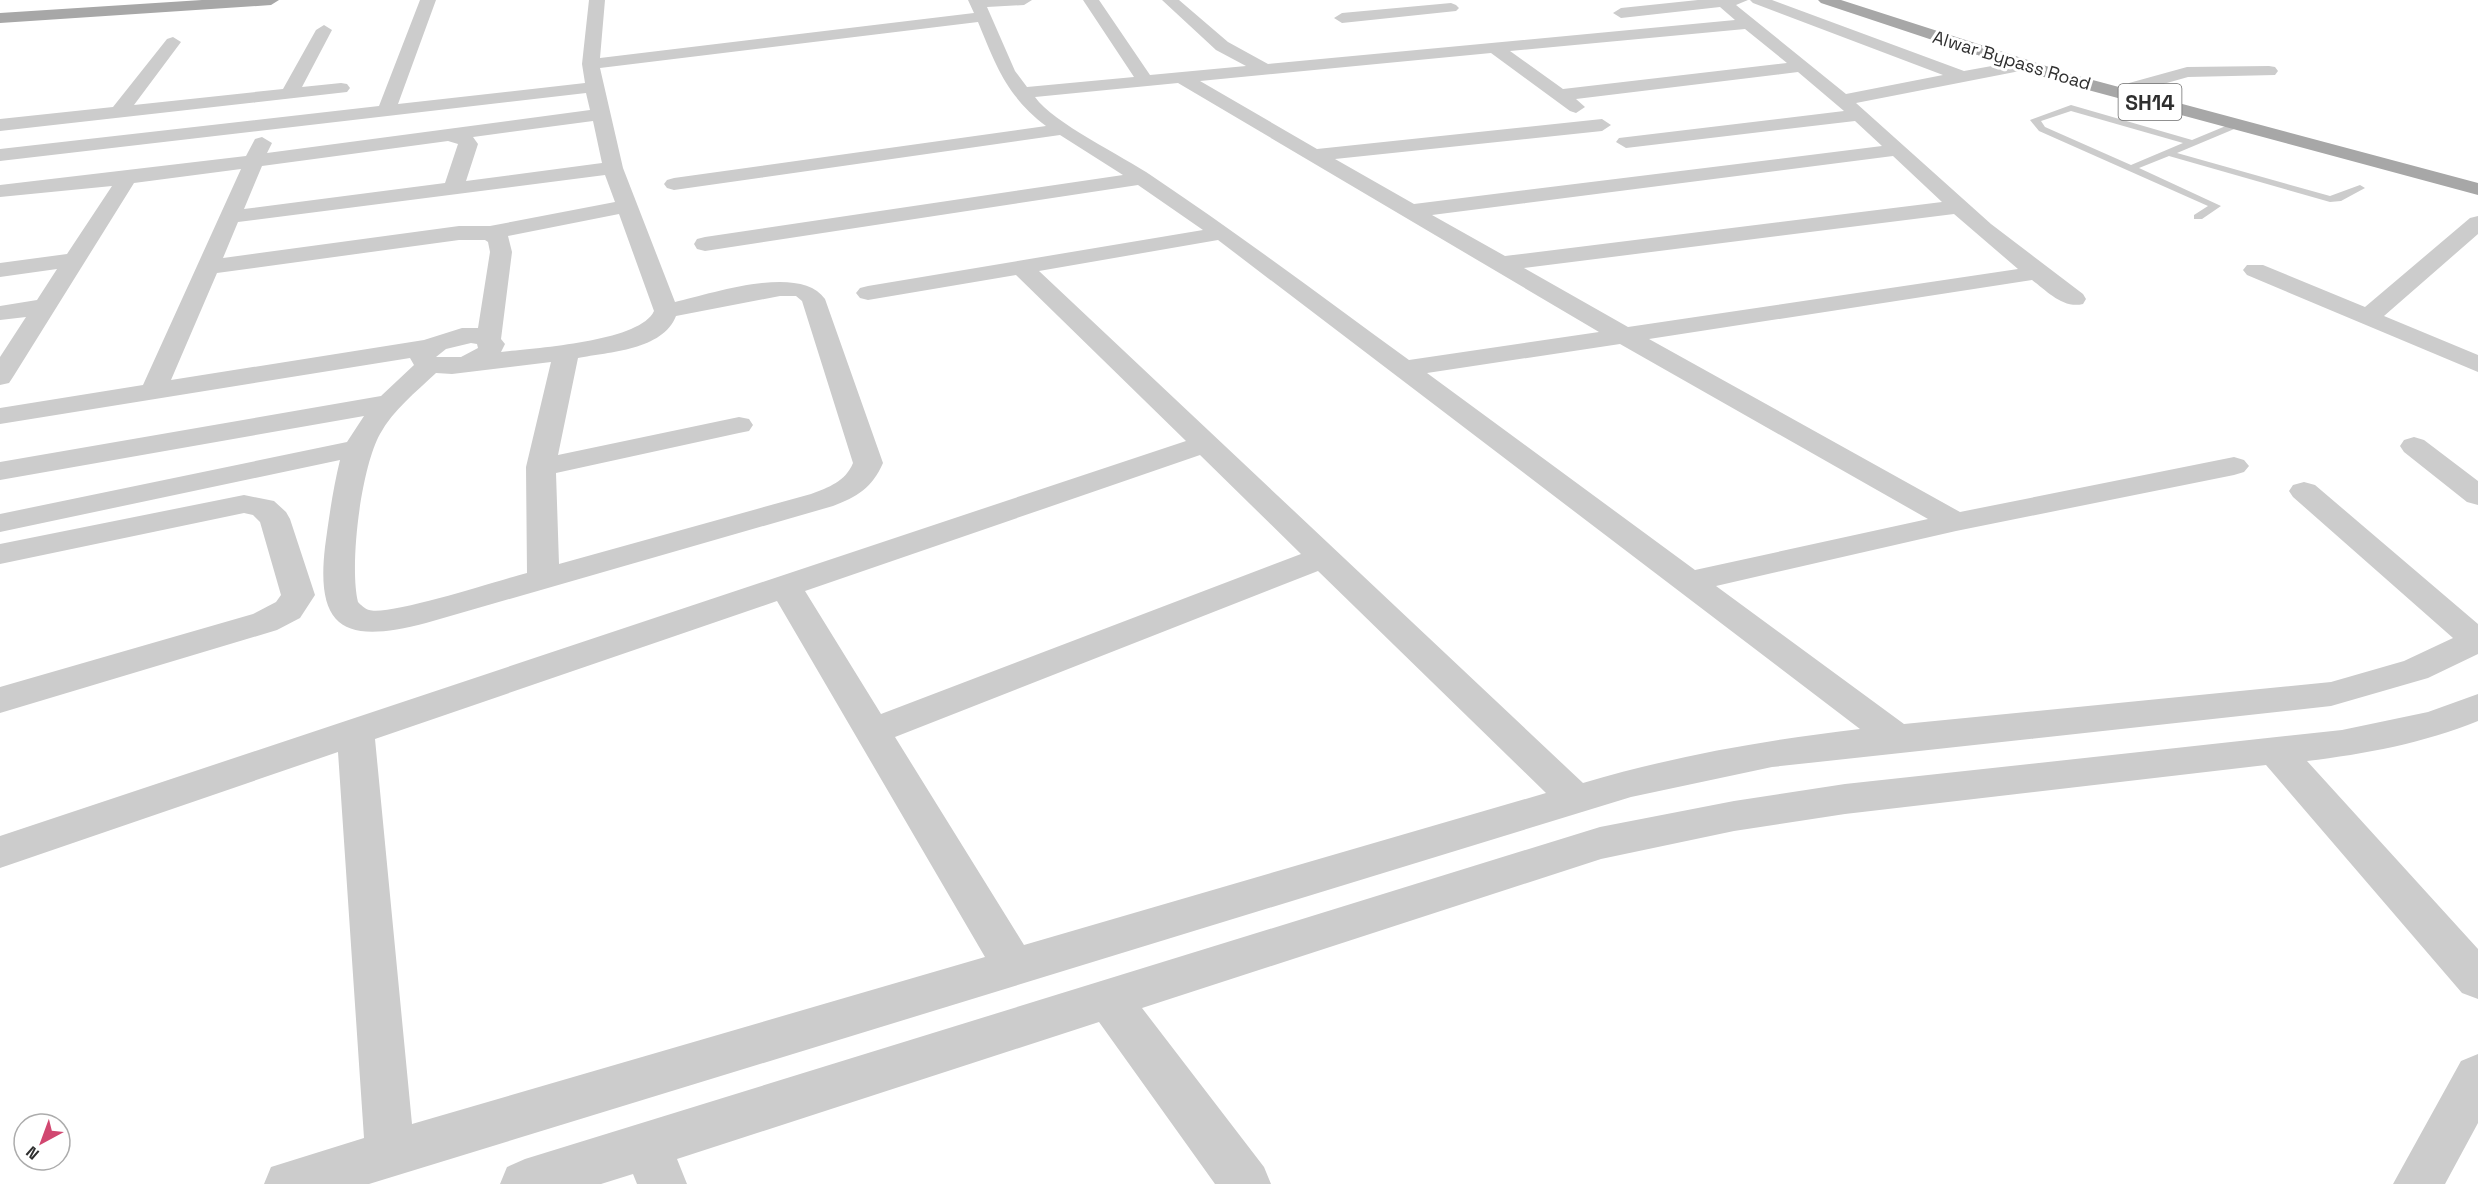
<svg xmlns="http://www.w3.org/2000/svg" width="2478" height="1184" viewBox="0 0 2478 1184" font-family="'Space Grotesk',sans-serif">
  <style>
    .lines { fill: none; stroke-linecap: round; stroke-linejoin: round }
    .service { fill: #ccc; fill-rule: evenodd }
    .minor { fill: #ccc; fill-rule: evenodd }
    .primary { fill: #a7a7a7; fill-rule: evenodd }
    .labels { text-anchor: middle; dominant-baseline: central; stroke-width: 6; stroke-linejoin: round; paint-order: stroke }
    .far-street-label { font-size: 18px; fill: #2f2f2f; stroke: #fff }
    .shield { fill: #fff; stroke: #6d6d6d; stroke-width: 1.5 }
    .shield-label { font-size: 21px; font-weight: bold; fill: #2f2f2f }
  </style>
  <rect width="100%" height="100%" fill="#fff"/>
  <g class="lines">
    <path class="service" d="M2071 105 2192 140 2233 123H2239V127L2177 153 2330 196 2360 185 2365 188 2341 201 2330 202 2169 156 2139 168 2221 206 2202 219H2194V215L2208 206 2039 131 2030 120ZM2071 111 2183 143 2131 165 2045 127 2041 121Z"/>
    <path class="minor" d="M420 0H436L398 104 585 83 582 64 589 0H605L600 58 974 13 968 0H1032L1024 5 987 7 1015 71 1027 87 1134 77 1083 0H1099L1150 75 1246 66 1216 50 1162 0H1179L1228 42 1268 64 1735 20 1720 7 1621 18 1613 13 1621 8 1698 0H1748L1736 5 1846 94 1943 75 1753 3 1750 0H1772L1964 71 2025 60 2031 61 2034 65 2025 70 1856 103 1991 224 2083 294 2086 299 2083 304C2063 309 2047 291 2032 280L1649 339 1960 512 2234 457 2244 460 2249 466 2244 472 2234 475 1956 531 1716 586 1904 724 2331 682 2404 661 2453 638 2293 497 2289 491 2293 485 2304 482 2315 485 2478 624V654L2428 678 2331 706 1772 767 1631 797 369 1184H264L271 1167 364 1138 338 752 0 868V836L1186 441 1016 275 868 300 860 298 856 293 860 288 868 286 1203 230 1138 185 705 251 697 249 694 244 697 239 705 237 1123 175 1060 135 674 190 667 188 664 184 667 180 674 178 1046 126C1007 96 997 68 978 22L600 68 623 168 675 302C711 294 800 263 825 299L883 463C872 488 857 497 833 506L426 623C349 643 315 633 325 547 329 517 333 489 340 460L0 532V514L347 442 364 416 0 480V462L381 396 414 365 410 358 0 424V408L143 385 241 169 134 183 13 377 9 383 0 385V357L26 317 0 320V306L37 300 57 269 0 277V263L67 254 112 186 0 197V185L246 156 255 139 262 137 272 143 267 153 590 110 586 93 0 161V149L379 106ZM1745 29 1787 63 1563 89 1510 51ZM1491 53 1570 111 1576 113 1585 107 1576 99 1798 72 1844 111 1619 138 1616 142 1626 148 1855 121 1882 146 1414 204 1335 159 1602 131 1611 125 1602 119 1317 149 1200 81ZM1178 83 1599 332 1409 360C1324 298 1240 235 1152 176 1123 156 1053 123 1035 97ZM593 121 602 163 466 181 478 144 473 137ZM448 141 458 144 445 183 244 209 262 166ZM1893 156 1942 202 1505 256 1432 215ZM605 175 615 202 490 226H459L223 258 238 222ZM619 214 654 311C640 342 534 348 501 352L505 344 501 339 512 252 508 236ZM1954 214 2018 269 1628 327 1524 268ZM459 240H485L488 242 490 252 478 328H462L424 340 171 380 217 273ZM1218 240 1860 729C1766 740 1674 756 1583 783L1039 271ZM780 296H796L802 301 853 463C845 482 829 487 811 494L559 564 556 473 739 433 749 431 753 425 749 419 739 417 558 455 578 358C609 352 663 350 676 316ZM471 343 477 344 478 348 461 357H436L446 349ZM1620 344 1928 519 1695 570 1427 373ZM551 362 526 467 527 573C499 580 391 616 369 610 365 609 361 605 358 602 349 565 361 468 380 434 393 410 416 392 436 373L452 374ZM1200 455 1301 554 881 714 805 591ZM1318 571 1546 793 1024 945 895 737ZM777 601 985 957 412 1124 375 739Z
      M1451 3 1456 5 1459 8 1456 11 1342 23 1334 18 1342 13Z
      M324 25 332 30 302 87 341 83 347 84 350 88 347 92 0 131V119L113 107 167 39 173 37 181 42 134 105 283 89 316 30Z
      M2269 66 2275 67 2278 71 2275 75 2188 77 2135 92 2126 87 2129 83 2187 67Z
      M2478 216V234L2384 316 2478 355V372L2247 275 2243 270 2247 265H2263L2365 307 2470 218Z
      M2414 437 2424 440 2478 481V505L2467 502 2404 452 2400 446 2404 440Z
      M244 495 274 501 286 512 290 519 315 595 300 618 277 630 0 713V687L253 614 276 602 281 595 260 522 253 515 244 513 0 564V544Z
      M2478 694V721C2424 743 2365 754 2307 761L2478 949V999L2462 993 2266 765 1845 814 1734 831 1601 859 1142 1008 1264 1167 1271 1184H1215L1099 1022 677 1159 687 1184H637L633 1174 601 1184H500L507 1167 525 1159 1600 827 1734 801 1845 784 2342 730 2428 712Z
      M2478 1054V1123L2445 1184H2393L2461 1061Z"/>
    <path class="primary" d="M202 0H279L271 5 0 23V13Z
      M1818 0H1841L2074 75 2478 183V195L2062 83 1821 3Z"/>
  </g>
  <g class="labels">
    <g class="far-street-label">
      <text transform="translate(2012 60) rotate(17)">Alwar Bypass Road</text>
    </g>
    <rect class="shield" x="2118.5" y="84" width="63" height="36" rx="4.5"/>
    <g class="shield-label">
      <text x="2150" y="102">SH14</text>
    </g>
  </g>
  <g transform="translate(42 1142) rotate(221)"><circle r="28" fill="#ffffff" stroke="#acacac" stroke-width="1.5"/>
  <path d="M0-4.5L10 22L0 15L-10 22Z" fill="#d14770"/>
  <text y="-9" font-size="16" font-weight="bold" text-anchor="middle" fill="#2f2f2f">N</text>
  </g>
</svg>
